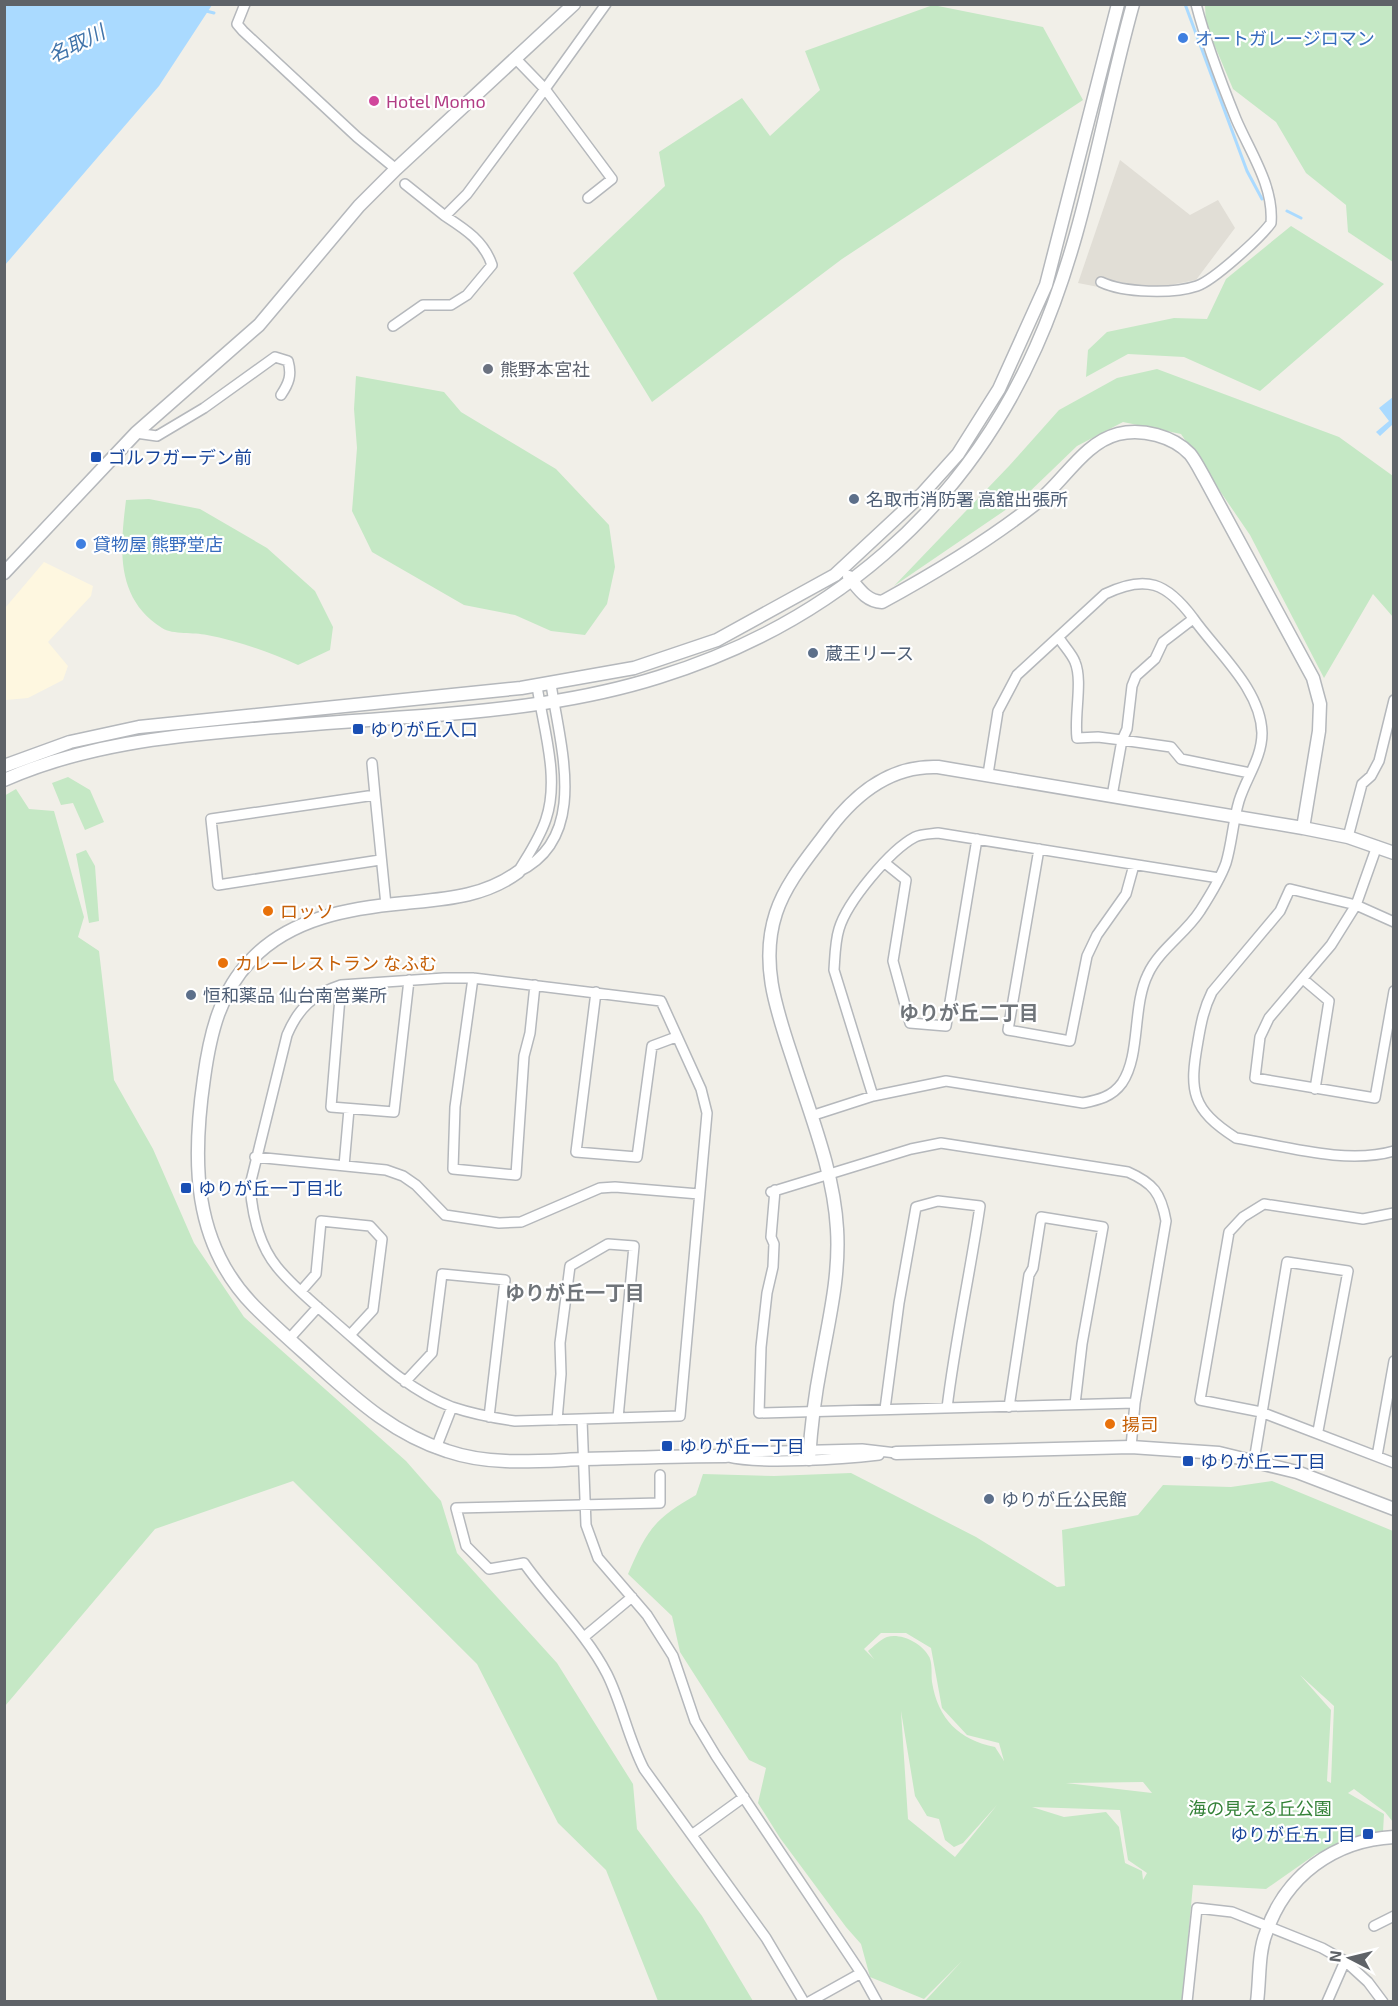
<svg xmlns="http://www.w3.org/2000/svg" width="1398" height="2006" viewBox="0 0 1398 2006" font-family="'Exo 2','Noto Sans JP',sans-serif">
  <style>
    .commercial { fill: #fef7e0 }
    .education { fill: #e1ded6 }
    .green { fill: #c5e8c5; fill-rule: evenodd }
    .water { fill: #aadaff }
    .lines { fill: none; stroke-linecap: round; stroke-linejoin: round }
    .stream { stroke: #aadaff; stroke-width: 3 }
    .minor-casing { stroke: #b5b8bc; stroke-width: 12 }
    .tertiary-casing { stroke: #b5b8bc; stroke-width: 15 }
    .minor { stroke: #fff; stroke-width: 9 }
    .tertiary { stroke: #fff; stroke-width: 12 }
    .shop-dot { fill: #3f7fe0; stroke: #fff; stroke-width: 2 }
    .hotel-dot { fill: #d1479c; stroke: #fff; stroke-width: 2 }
    .worship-dot { fill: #6b7280; stroke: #fff; stroke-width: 2 }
    .transit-dot { fill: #1a4fb4; stroke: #fff; stroke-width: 2 }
    .service-dot { fill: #5c6f8a; stroke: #fff; stroke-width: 2 }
    .food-dot { fill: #e8710a; stroke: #fff; stroke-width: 2 }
    .labels { text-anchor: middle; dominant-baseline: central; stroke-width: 4.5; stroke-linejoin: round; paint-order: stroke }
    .shop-label { font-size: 18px; fill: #366cbe; stroke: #fff; text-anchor: start }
    .hotel-label { font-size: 18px; fill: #b23c85; stroke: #fff; text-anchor: start }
    .worship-label { font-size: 18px; fill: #5b616d; stroke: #fff; text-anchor: start }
    .transit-label { font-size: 18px; fill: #164399; stroke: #fff; text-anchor: start }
    .service-label { font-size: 18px; fill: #4e5e75; stroke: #fff; text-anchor: start }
    .food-label { font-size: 18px; fill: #c56008; stroke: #fff; text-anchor: start }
    .park-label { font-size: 18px; fill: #348238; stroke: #fff }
    .water-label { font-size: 20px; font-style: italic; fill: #4174aa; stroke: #fff }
    .neighbourhood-label { font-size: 20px; font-weight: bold; fill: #70757a; stroke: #fff }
  </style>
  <rect width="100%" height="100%" fill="#f1efe8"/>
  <path class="commercial" d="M44 562 93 586 91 596 48 642 68 666 63 680 28 698 6 700 5 608Z"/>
  <path class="education" d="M1120 160 1190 215 1218 200 1235 228 1196 280 1129 293 1078 283Z"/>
  <path class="green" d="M933 5 1043 27 1083 100 842 259 652 402 573 273 665 186 659 152 742 98 770 136 820 90 805 51Z
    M1205 5H1393V262L1348 232 1346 205 1306 173 1276 122 1233 89 1206 25Z
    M1291 226 1384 284 1260 391 1184 357 1128 354 1086 377 1088 350 1107 332 1174 318 1207 319 1226 279Z
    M1157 369 1339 437 1393 476V617L1373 594 1324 678 1250 535 1181 434 1123 422 1077 446 1023 498 894 586 1009 466 1059 410 1117 378Z
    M356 376 444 392 461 412 556 469 609 525 615 567 607 604 585 635 551 631 515 615 464 605 372 552 352 511 357 448 354 409Z
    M149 499 200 509 267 548 315 591 333 627 330 650 298 665C270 652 238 641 207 635 194 632 173 635 162 628 115 598 120 549 126 500Z
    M68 777 90 790 104 822 85 830 73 803 61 805 52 783Z
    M16 789 29 809 54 811 84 917 78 937 99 951 114 1080 153 1149 194 1243 244 1317 406 1461 441 1501 457 1553 557 1663 633 1784 637 1829 702 1916 753 2001H658L606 1870 558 1823 477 1664 293 1481 155 1529 5 1706 4 796Z
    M86 850 95 866 99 921 89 923 76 854Z
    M851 1473 976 1537 1057 1587 1065 1586 1062 1530 1138 1515 1163 1485 1231 1487 1272 1481 1393 1531V1822L1385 1812 1354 1789 1348 1793 1384 1814 1383 1832 1352 1839 1316 1854 1266 1889 1193 1885 1182 2001H925L962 1961 924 1999 870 1977 861 1944 846 1927 780 1838 758 1803 766 1768 749 1760 680 1652 672 1616 628 1574C647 1530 654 1519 696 1495L703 1474 774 1476ZM881 1633H906L931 1648 942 1708 967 1735 999 1743 1004 1761 995 1747C959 1740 938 1719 932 1682 931 1674 933 1661 928 1655 921 1643 901 1633 887 1637 881 1639 873 1647 868 1651L874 1659 864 1649ZM1300 1675 1334 1706 1331 1783 1327 1781 1331 1710ZM901 1711 915 1796 927 1816 939 1819 945 1840 954 1847 963 1843 997 1805 955 1857 908 1819ZM1143 1782 1152 1793 1066 1783ZM1032 1807 1120 1810 1128 1860 1147 1873 1143 1880 1142 1871 1125 1863 1119 1827 1106 1812 1064 1817Z"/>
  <path class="water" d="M5 4 212 5 159 86 5 265Z
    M1393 397V427L1392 425 1380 436 1376 432 1389 421 1379 408Z"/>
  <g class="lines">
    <path class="stream" d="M1185 4 1247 171 1262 199
      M206 11 214 13
      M1287 211 1301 218"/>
    <g class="minor-casing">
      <path id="minor" d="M245 4 237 24 243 31 357 137 396 169
        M515 58 545 89 606 4
        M405 184 445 216 467 194 545 89 612 179 588 198
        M1101 282C1124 293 1173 294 1197 286 1214 280 1260 238 1271 223 1274 186 1250 152 1236 119 1221 82 1206 43 1196 4
        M393 326 423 305H451L467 295 492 265C484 241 465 229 445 216
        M136 433 157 436 204 408 275 357 288 361C292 375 289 383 281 395
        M1193 619 1163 642 1155 659 1136 676 1132 686 1127 729 1122 740 1171 747 1181 759 1250 773
        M1059 638C1064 646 1072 654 1075 662 1083 681 1074 715 1077 738L1098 737 1122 740 1112 796
        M372 763 375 795
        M1348 837 1362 784 1371 776 1379 761 1394 700
        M1377 846 1356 905 1331 945 1269 1018 1260 1037 1255 1078 1375 1098 1394 991
        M1039 849 1008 1030 1070 1041 1087 956 1097 935 1126 894 1134 865
        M380 860 218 885 211 819 375 795 386 905
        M885 863 906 880 893 961 910 1023 946 1026 977 839
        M518 872C590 838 560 746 551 684
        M518 872C528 855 540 838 546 819 560 778 543 727 537 686
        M1394 922 1356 905 1290 889 1280 911 1212 992C1204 1008 1201 1023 1198 1041 1189 1091 1191 1109 1236 1138 1285 1146 1346 1165 1394 1151
        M444 978H473L661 1001 701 1089 707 1113 680 1416 515 1421C494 1418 473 1414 452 1407 407 1390 373 1355 337 1324 317 1306 294 1288 277 1267 259 1245 252 1213 250 1185L287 1035C298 1009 313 994 341 985Z
        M473 978 455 1107 453 1169 516 1175 524 1056 530 1033 535 985
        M1303 979 1329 1001 1315 1089
        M341 985 331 1107 394 1112 409 980
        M596 992 576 1152 637 1157 652 1046 676 1037
        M873 1096 834 970C835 956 835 942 839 929 847 902 890 850 915 837 921 834 930 834 938 833L1219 878
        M811 1116 873 1096 946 1081 1083 1103C1098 1100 1112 1097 1122 1083 1141 1055 1132 1006 1148 974 1159 950 1186 933 1200 911 1209 897 1220 880 1226 863 1232 843 1233 821 1239 801 1246 778 1262 758 1262 733 1261 689 1217 652 1193 618 1167 583 1146 574 1105 594L1017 675 998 711 988 774
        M255 1157 386 1170 403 1176 416 1185 445 1215 499 1223 521 1222 600 1188 615 1187 699 1194
        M344 1166 349 1109
        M775 1190 771 1237 774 1244 773 1267 767 1293 761 1347 759 1413 1135 1403
        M771 1192 911 1149 941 1143 1128 1172C1153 1183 1161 1193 1166 1221L1135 1403 1131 1447
        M1394 1213 1363 1219 1264 1204 1243 1217 1229 1232 1200 1400 1261 1412 1394 1463
        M302 1290 316 1274 321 1221 370 1226 382 1239 373 1310 350 1335
        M289 1339 318 1307
        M405 1382 432 1353 442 1274 505 1280 489 1417
        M1009 1407 1029 1275 1033 1268 1041 1217 1103 1227 1082 1344 1075 1404
        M885 1409 899 1303 916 1207 938 1201 980 1206C970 1274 955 1341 947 1408
        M557 1420 561 1374 560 1343 570 1266 608 1244 634 1246 618 1418
        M582 1420 586 1525 598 1558 647 1615 673 1656 695 1721 716 1756 861 1973 877 2002
        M436 1448 452 1407
        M726 1456 739 1452 862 1449 896 1453
        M1377 1456 1394 1361
        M728 1457C760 1465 844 1459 879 1455
        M1254 1461 1287 1262 1348 1271 1318 1431
        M660 1475V1503L456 1508 466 1546 489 1569 524 1563C550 1600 586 1633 607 1674 622 1704 628 1738 644 1769L766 1938 804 2002
        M584 1637 632 1597
        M693 1834 744 1797
        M1374 1926 1394 1916
        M809 2002 861 1973
        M1187 2002 1197 1908 1232 1912 1322 1948 1345 1961 1368 1982 1383 2002
        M1327 2002 1345 1961"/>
    </g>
    <g class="tertiary-casing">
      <path id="tertiary" d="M4 573 136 433 259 325 359 206 396 169 574 4
        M849 577C859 589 866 601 882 602 935 573 988 541 1035 504 1063 483 1083 443 1118 434 1142 428 1173 436 1190 454 1195 460 1200 470 1204 477L1313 678 1320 704 1319 731 1303 828
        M4 766 70 742 139 727 521 688 634 668 717 640 835 575 922 494 958 454 999 389 1046 285 1118 4
        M4 780C83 745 168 736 253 729 310 724 366 720 423 716 502 710 583 701 659 677 830 624 963 511 1036 347 1085 238 1101 118 1133 4
        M518 872C484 897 445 899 405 903 350 908 291 918 252 959 220 991 210 1034 204 1078 192 1160 192 1243 254 1306 275 1327 298 1347 320 1367 359 1402 396 1435 447 1451 491 1466 537 1461 583 1459 630 1458 678 1456 726 1456
        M896 1453 1131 1447 1219 1453 1297 1472 1394 1509
        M809 1459C811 1427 815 1395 821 1364 829 1319 840 1275 837 1229 834 1173 811 1116 794 1063 778 1014 759 965 776 913 786 882 810 855 829 829 856 793 891 765 938 767L1303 828 1348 837 1394 853
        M1257 2002C1260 1980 1258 1953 1266 1933 1285 1876 1334 1840 1394 1837"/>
    </g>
    <use href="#minor" class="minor"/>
    <use href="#tertiary" class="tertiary"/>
  </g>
  <g class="shop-dot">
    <circle cx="1183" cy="38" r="6"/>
    <circle cx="81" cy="544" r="6"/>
  </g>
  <circle class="hotel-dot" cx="374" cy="101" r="6"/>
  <circle class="worship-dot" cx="488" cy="369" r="6"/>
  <g class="transit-dot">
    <rect x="90" y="451" width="12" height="12" rx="3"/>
    <rect x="352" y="723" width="12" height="12" rx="3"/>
    <rect x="180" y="1182" width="12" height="12" rx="3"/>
    <rect x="661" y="1440" width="12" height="12" rx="3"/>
    <rect x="1182" y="1455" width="12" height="12" rx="3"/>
    <rect x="1362" y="1828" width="12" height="12" rx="3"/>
  </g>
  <g class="service-dot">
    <circle cx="854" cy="499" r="6"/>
    <circle cx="813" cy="653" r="6"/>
    <circle cx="191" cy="995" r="6"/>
    <circle cx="989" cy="1499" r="6"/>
  </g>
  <g class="food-dot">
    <circle cx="268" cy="911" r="6"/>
    <circle cx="223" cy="963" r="6"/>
    <circle cx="1110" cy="1424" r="6"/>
  </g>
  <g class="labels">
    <g class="shop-label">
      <text x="1195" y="38">オートガレージロマン</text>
      <text x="93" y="544">貸物屋 熊野堂店</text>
    </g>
    <g class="hotel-label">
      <text x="386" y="101">Hotel Momo</text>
    </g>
    <g class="worship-label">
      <text x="500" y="369">熊野本宮社</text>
    </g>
    <g class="transit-label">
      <text x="108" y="457">ゴルフガーデン前</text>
      <text x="370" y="729">ゆりが丘入口</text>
      <text x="198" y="1188">ゆりが丘一丁目北</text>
      <text x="679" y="1446">ゆりが丘一丁目</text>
      <text x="1200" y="1461">ゆりが丘二丁目</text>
      <text x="1356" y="1834" text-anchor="end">ゆりが丘五丁目</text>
    </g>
    <g class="service-label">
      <text x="866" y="499">名取市消防署 高舘出張所</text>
      <text x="825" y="653">蔵王リース</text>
      <text x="203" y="995">恒和薬品 仙台南営業所</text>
      <text x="1001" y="1499">ゆりが丘公民館</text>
    </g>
    <g class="food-label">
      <text x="280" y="911">ロッソ</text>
      <text x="235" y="963">カレーレストラン なふむ</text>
      <text x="1122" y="1424">揚司</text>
    </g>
    <g class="park-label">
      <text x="1260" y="1808">海の見える丘公園</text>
    </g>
    <g class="water-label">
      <text transform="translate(76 43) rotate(-26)">名取川</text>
    </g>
    <g class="neighbourhood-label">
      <text x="969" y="1012">ゆりが丘二丁目</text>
      <text x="575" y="1292">ゆりが丘一丁目</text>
    </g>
  </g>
  <rect width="1398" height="2006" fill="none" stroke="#5f6368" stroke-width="12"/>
  <g transform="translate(1350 1958) rotate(277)" stroke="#ffffff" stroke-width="4.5" paint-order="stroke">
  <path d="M0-4.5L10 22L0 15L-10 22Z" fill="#5f6368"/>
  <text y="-9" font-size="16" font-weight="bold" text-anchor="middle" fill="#5f6368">N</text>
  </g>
</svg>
